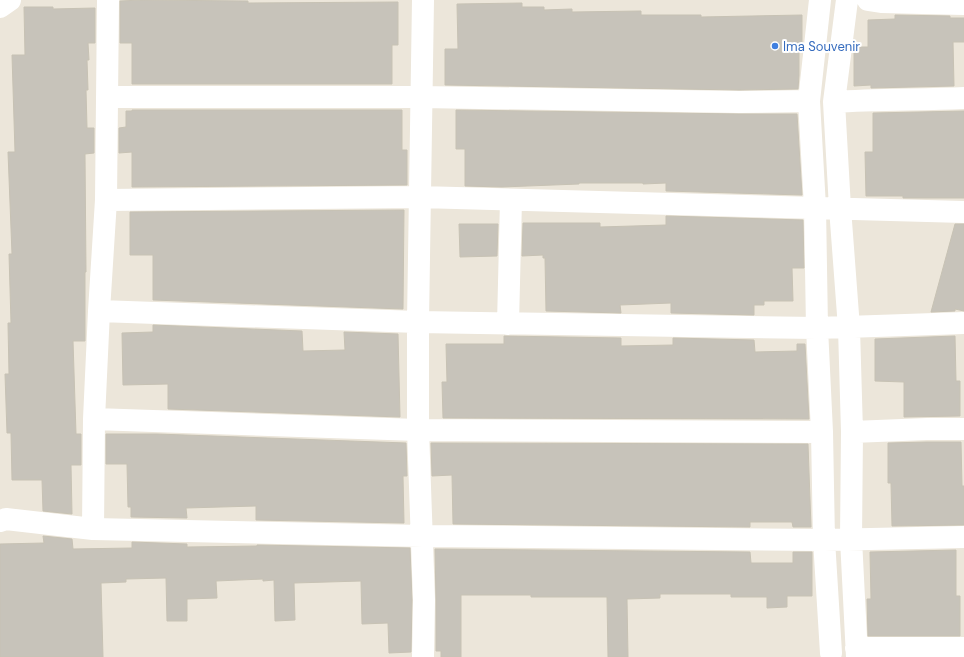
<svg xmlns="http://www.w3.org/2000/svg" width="964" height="657" viewBox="0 0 964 657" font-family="'DM Sans',sans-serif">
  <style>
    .building { fill: #c7c3ba; stroke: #c7c2b4 }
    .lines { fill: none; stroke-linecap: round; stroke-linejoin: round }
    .minor { stroke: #fff; stroke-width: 22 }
    .shop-dot { fill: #3f7fe0; stroke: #fff; stroke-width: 1.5 }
    .labels { text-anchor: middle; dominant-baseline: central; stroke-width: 4; stroke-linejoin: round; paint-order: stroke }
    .shop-label { font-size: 13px; fill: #366cbe; stroke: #fff; text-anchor: start }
  </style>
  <rect width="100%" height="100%" fill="#ece6da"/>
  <path class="building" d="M141 0 248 1V3L398 2V45H392V84H132V43H120V1Z
    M522 3V7H544V10L572 9V12L641 11V15H701V17L802 15V51H799V75L798 89 739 90 445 85V49H458L457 4Z
    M24 7H53V9L95 8V43H88L89 60H87L88 90H86L87 128H94V153L85 154 86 272H85V341H73L76 434H81V465H71L72 514 43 511 42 480H12L11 433H7L5 374H9L8 323H11L9 254H12L8 152H15L12 55H25Z
    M895 15 950 16V18H964V42H953L954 86 871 88V85L854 86V47H868V20L895 19Z
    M132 110H402V150H407V185L132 187V152L119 153V128L126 127V111H132Z
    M456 110 739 114H797L802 195 666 191V183L643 184V183H579V184L502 187 465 186V149H456Z
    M964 111V198H903V196H866L865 152H873V113Z
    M404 210 403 309 153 300V255H130V212Z
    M666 216 803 220 804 268H792L793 301H764V305H754V315L671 313V303L620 305 621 313 546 311 545 258H543V255L522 256 523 223H600V227L666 225Z
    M459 224H498L497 256 460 257Z
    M955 224H964V311L955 309V311L931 312Z
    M153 325 302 331 303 351 345 350 344 332 398 334 400 417 168 409V384L123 385 122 333 153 332Z
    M504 336 621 338V346L673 345V338L754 340 755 352 797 351V344H805L809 419 443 418 442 382H447L446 344H504Z
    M955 336 956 381H960V416L904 417V382L875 381V339Z
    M106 434H157L406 443 407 476H403L404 523 256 520V506L186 508 187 518 131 517V507H128L127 464H106Z
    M927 442H961L962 486H964V525L892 526 891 483H888V443Z
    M431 443 808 444 811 527H793L792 522H750V527L453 524 452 475 432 476Z
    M43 536 72 539 73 549 132 548V542L187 544V547L257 546V545L410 548 412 600 411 652 389 653 388 623 362 624 361 581 294 583 295 620 275 621 274 580 263 581V579L216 581 217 598 187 599V621H167L166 578 126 579V582L101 583 103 657H0V544L44 543Z
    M435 549 750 552 751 563H793V552H812V596H787V607L767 608V597H731V594H660V598L627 599 628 657H608L607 597H531V595H461V657H441V651H436V600Z
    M956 550V596H960V636H868L867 599H871L870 552Z"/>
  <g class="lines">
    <path class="minor" d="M423 0 418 322V430L424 600 423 657
      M820 0 809 101 815 207 817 328 822 432 824 540 831 653
      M847 0 834 102 840 208 849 328 852 432 851 539 857 657
      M868 0 881 2 964 4
      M0 7 10 0
      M107 97H421L739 102 809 101
      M834 102C877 99 921 100 964 98
      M106 200 420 197 964 212
      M99 311 418 322 817 328 964 323
      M508 324 511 200
      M94 419 418 430 822 432
      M852 432 927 429H964
      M0 521 6 519 93 529 423 536 824 540 964 537
      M93 529 94 419 99 311 106 200 108 0
      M856 648H964"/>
  </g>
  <circle class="shop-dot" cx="775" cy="46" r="4"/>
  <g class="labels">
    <g class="shop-label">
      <text x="783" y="46">Ima Souvenir</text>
    </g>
  </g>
</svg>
